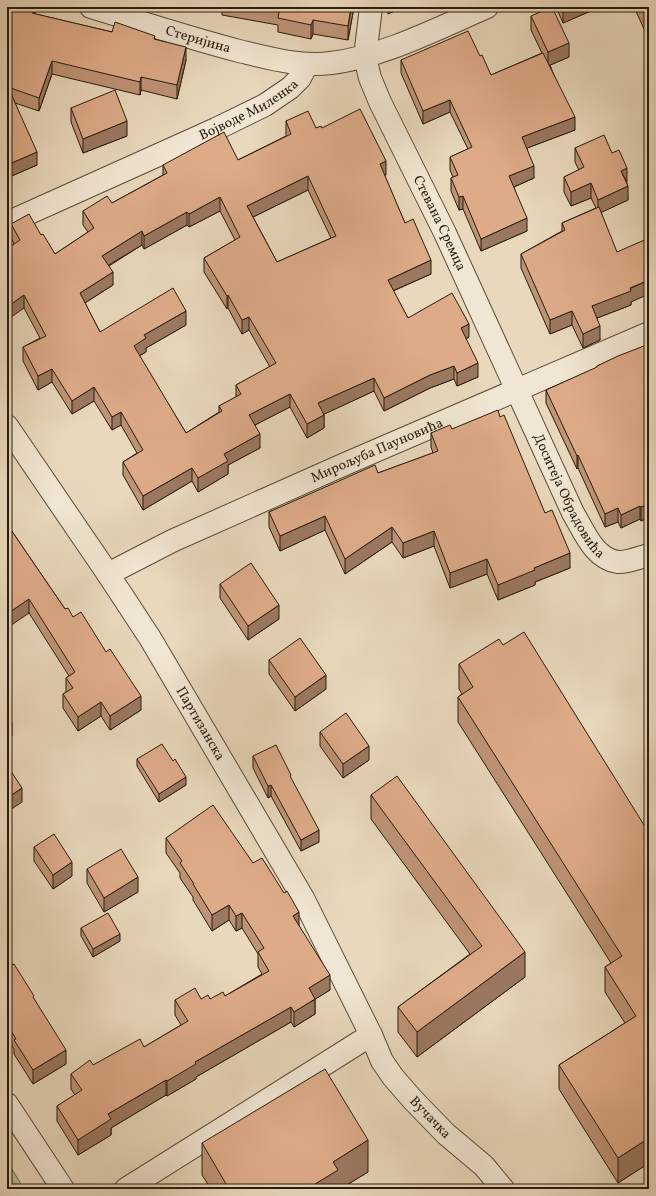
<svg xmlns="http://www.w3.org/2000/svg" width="656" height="1196" viewBox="0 0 656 1196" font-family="Vollkorn,serif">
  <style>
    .green { fill: #b6bf91; stroke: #6f6e4e }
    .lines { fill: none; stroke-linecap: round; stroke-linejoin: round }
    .minor-casing { stroke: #584b38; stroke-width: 24 }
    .minor { stroke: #f1e6d3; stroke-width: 22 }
    .wall { fill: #bf9376; stroke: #281c0c; fill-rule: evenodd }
    .shaded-wall { fill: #9b7860; stroke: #281c0c }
    .building { fill: #deab89; stroke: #281c0c; fill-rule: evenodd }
    .labels { text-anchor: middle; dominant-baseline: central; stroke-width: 4; stroke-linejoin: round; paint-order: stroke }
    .street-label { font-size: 14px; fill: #281c0c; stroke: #f1e6d3 }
  </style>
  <rect width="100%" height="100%" fill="#e9d8bc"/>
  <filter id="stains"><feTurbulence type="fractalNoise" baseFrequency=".005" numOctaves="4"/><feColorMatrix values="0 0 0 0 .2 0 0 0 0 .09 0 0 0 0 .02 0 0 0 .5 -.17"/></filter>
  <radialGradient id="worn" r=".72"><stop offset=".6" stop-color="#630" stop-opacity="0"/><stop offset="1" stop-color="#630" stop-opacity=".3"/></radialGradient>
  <path class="green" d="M7 1161 24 1189H7Z"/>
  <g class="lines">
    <g class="minor-casing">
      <g id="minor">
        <path id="s1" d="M91 7C140 22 189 38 239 51 268 58 300 67 331 63 382 57 439 28 487 7"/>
        <path id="s2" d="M371 7 365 57 370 78 380 102 445 233 573 513C584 531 594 559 618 562 626 563 641 557 649 555"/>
        <path id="s3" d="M7 223 216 129 265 105 290 88 300 78 307 64"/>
        <path id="s4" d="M7 426 108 574 150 638 303 898 371 1035 382 1061 393 1077 413 1100 446 1134 484 1166 503 1189"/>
        <path id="s5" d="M108 574 172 541 345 464 649 333"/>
        <path d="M7 1104 63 1189"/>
        <path d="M126 1189 371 1035"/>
      </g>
    </g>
    <use href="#minor" class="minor"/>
  </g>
  <path class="wall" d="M7 7H35V14L112 32 155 39 186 60 177 99 141 90 140 95 52 74 39 111 15 103 37 165 7 178Z
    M222 7H354L348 40 313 34 311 39 278 32V25L222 15Z
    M556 7H600L563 23Z
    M634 7H649V40Z
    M531 16 569 57 550 65 575 130 527 148 534 178 514 187 527 231 481 251 463 209 459 210 451 191V178L453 177 450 170V157L468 149 450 112 423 124 401 73V60L480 56 491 75 542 53 531 30Z
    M71 108 127 136 83 153 71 122Z
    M286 121 316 128H322L386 175H384L405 223 431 274 393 291 408 318 469 337 466 339 478 377 457 386 454 379 430 388 384 411 374 391 324 414V428L307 438 290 407 255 425 260 448 228 465V474L198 492 192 481 143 510 123 475V462L137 453 121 425 112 430 94 401 72 414 52 382 38 390 23 361V347L40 338 24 308 14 244 11 237V224L41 235 55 254 88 232 83 225V211L112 203 163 175V165L238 160 286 136ZM308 190 331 238 277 262 253 217ZM220 211 235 240 204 258V272L227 309 228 308 242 334 249 330 270 367 236 385V397L219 406V412L186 433 139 356 146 352V348L186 325 100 332 85 303 113 285 109 266 142 245 144 249 187 225 189 227Z
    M575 148 612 153 627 183 628 200 601 212 631 302V305L597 318 600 340 583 348 572 325 550 334 521 268V254L562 231V223L596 208 591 198 571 206 564 192V177L579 170 575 162Z
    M649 344V517L641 521 640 519 621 528 618 522 605 527 578 468 577 469 546 403V390L597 368V366Z
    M500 417 570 568 535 582V585L498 600 487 574 450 588 434 546 403 558 392 542 345 574 325 530 280 551 269 527V512L378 473 433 453 431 447V433L452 429Z
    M7 524 65 609 73 617 141 710 110 730 101 716 78 731 63 708V694L66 692V678L69 676 29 613Z
    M220 584 279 619 248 640 220 598Z
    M503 645 649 833V1163L618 1183 559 1089V1065L625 1023 605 992V967L611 963 458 722V697L462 694 459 689V664Z
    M269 660 326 689 295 711 269 674Z
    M320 732 369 760 343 778 320 746Z
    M253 756 319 842 301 851 271 796 268 798 253 768Z
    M137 759 186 785 159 802 137 766Z
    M371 795 525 977 417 1057 398 1032V1007L470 954 371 819Z
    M166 838 253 863 299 926 330 990 315 999V1014L294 1027 291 1022 196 1077V1079L167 1096 166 1095 111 1128V1135L78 1155 57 1121V1106L75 1095 71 1089V1074L144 1047 181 1025 175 1015V1000L210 999 225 996 262 974 258 967V954L242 928 236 931 229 920 212 931 193 900V897L180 878V873L166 853Z
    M34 847 72 876 53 889 34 861Z
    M87 869 138 892 104 912 87 883Z
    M81 928 120 941 93 957 81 936Z
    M7 956 34 999 66 1064 33 1084 14 1054V1049L7 1038Z
    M202 1143 368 1172 340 1189H211L202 1175Z"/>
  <path class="shaded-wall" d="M34 7H35V16L32 13Z
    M351 7H354L348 40V26Z
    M388 7H404L388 14Z
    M563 7H600L563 23Z
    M313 20V34L311 39V25Z
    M569 43V57L548 66V52Z
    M186 47V60L177 99V85Z
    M52 61V74L39 111V98Z
    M141 77V90L140 95V82Z
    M450 100V112L423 124V111Z
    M575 117V130L522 150V137Z
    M127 121V136L83 153V139Z
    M37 152V165L7 178V165Z
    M386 161V175L380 178V164Z
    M534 166V178L509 189V176Z
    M627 168V182L621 171Z
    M308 176V190L247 220V206Z
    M591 183V198L571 206V192Z
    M628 186V200L598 214V200Z
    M463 196V209L459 210V197Z
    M220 197V211L189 227V214Z
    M187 212V225L144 249V236Z
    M527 218V231L481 251V239Z
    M142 231V245L102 269V256Z
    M431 260V274L388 293V280Z
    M113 272V285L80 306V293Z
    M649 280V294L631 302V305L592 320V306Z
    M24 295V308L7 320V307Z
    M228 295V308L227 309V296Z
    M186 311V325L146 348V352L134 359V346L144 335Z
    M572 311V325L550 334V320Z
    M249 317V330L242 334V320Z
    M469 324V337L461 341V328Z
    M600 326V340L583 348V334Z
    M478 363V377L457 386V373Z
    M454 366V379L430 388 384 411V398L430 375Z
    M52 369V382L38 390V376Z
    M374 378V391L318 417V403Z
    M94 387V401L72 414V401Z
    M290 394V407L249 428V415Z
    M121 412V425L112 430V417Z
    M324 415V428L307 438V424Z
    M260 434V448L228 465V474L198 492V478L224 454Z
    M578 455V468L577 469V456Z
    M192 468V481L143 510V496Z
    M649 504V517L641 521V507Z
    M640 506V519L621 528V515Z
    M618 508V522L605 527V514Z
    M325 516V530L280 551V536Z
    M392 527V542L345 574V559Z
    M434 531V546L403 558V543Z
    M570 553V568L535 582V585L498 600V585L534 568Z
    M487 559V574L450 588V573Z
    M29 599V613L7 628V614Z
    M279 605V619L248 640V626Z
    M326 675V689L295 711V697Z
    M141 696V710L110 730V716Z
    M101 702V716L78 731V717Z
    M12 722V736L7 740V726Z
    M369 746V760L343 778V764Z
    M186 777V785L159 802V794Z
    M271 785V796L268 798V786Z
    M22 788V802L7 812V798Z
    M319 830V842L301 851V840Z
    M72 862V876L53 889V875Z
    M138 877V892L104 912V898Z
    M229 905V920L212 931V915Z
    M299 912V927L293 916Z
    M242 913V928L236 931V916Z
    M120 934V941L93 957V949Z
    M525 952V977L417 1057V1032Z
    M330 975V990L309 1003V988Z
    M315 999V1014L294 1027V1012Z
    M291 1007V1022L196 1077V1079L167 1096V1081L195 1062Z
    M66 1050V1064L33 1084V1070Z
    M166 1080V1095L111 1128V1135L78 1155V1140L108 1114Z
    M649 1138V1163L618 1183V1158Z
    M368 1140V1172L340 1189H307L333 1162Z"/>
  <path class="building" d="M7 7H34L32 13 112 32 115 22 155 36 154 39 186 47 177 85 141 77 140 82 52 61 39 98 8 87 37 152 7 165Z
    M255 7H351L348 26 313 20 311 25 278 18 279 12Z
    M552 7 569 43 548 52 531 16Z
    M641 7H649V24Z
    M468 31 480 56 482 55 491 75 543 53 575 117 522 137 534 166 509 176 527 218 481 239 463 196 459 197 451 178 458 175 450 157 472 147 450 100 423 111 401 60Z
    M115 90 127 121 83 139 71 108Z
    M360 109 386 161 380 164 405 223 413 219 431 260 388 280 408 318 452 293 469 324 461 328 478 363 457 373 454 366 430 375 384 398 374 378 318 403 324 415 307 424 290 394 249 415 260 434 224 454 228 461 198 478 192 468 143 496 123 462 143 450 121 412 112 417 94 387 72 401 52 369 38 376 23 347 46 336 24 295 7 307V249L20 240 11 224 29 214 41 235 43 234 55 254 94 228 83 211 107 196 112 203 167 173 163 165 224 132 238 160 291 134 286 121 308 111 316 128 321 126 322 128ZM308 176 336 236 277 262 247 206ZM220 197 240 237 204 258 227 296 228 295 242 320 249 317 276 363 236 385 241 394 219 406 222 411 186 433 134 346 146 338 144 335 186 311 173 288 100 332 80 293 113 272 102 256 142 231 144 236 187 212 189 214Z
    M604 135 612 153 619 150 627 168 621 171 628 186 598 200 591 183 571 192 564 177 584 167 575 148Z
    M599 207 617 252 649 238V280L630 288 631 291 592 306 600 326 583 334 572 311 550 320 521 254 565 230 562 223Z
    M649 344V504L641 507 640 506 621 515 618 508 605 514 578 455 577 456 546 390 597 367V366L618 356Z
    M498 410 500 417 504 415 545 513 552 510 570 553 534 568 535 570 498 585 487 559 450 573 434 531 403 543 392 527 345 559 325 516 280 536 269 512 375 465 378 473 438 451 431 433 450 425 452 429Z
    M7 524 65 609 68 608 73 617 81 612 106 652 110 649 141 696 110 716 101 702 78 717 63 694 73 688 66 678 75 672 29 599 7 614Z
    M251 563 279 605 248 626 220 584Z
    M524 632 649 833V1069L648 1070 649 1071V1138L618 1158 559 1065 636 1016 605 967 622 956 458 697 473 687 459 664 499 639 503 645Z
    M300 638 326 675 295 697 269 660Z
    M346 713 369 746 343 764 320 732Z
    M7 714 12 722 7 726Z
    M162 744 173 761 175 759 186 777 159 794 137 759Z
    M276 745 291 775 290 776 319 830 301 840 271 785 268 786 253 756Z
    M7 765 22 788 7 798Z
    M397 776 525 952 417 1032 398 1007 482 946 371 795Z
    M213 805 253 863 262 858 284 893 287 891 299 912 293 916 330 975 309 988 315 999 294 1012 291 1007 195 1062 196 1064 167 1081 166 1080 108 1114 111 1119 78 1140 57 1106 82 1090 71 1074 90 1060 93 1065 140 1039 144 1047 188 1021 175 1000 195 988 201 999 208 995 210 999 223 992 225 996 269 971 258 952 264 948 242 913 236 916 229 905 212 915 193 884H194L180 863 182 861 166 838Z
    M54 834 72 862 53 875 34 847Z
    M121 849 138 877 104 898 87 869Z
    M108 913 120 934 93 949 81 928Z
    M7 956 12 965 14 964 34 996 33 997 66 1050 33 1070 14 1040 16 1039 7 1024Z
    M325 1069 368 1140 333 1162 338 1170 307 1189H229L202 1143Z"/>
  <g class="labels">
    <g class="street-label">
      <text stroke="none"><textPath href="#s1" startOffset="112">Стеријина</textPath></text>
      <text stroke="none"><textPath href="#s3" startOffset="267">Војводе Миленка</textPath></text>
      <text stroke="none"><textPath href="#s2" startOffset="233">Стевана Сремца</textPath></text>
      <text stroke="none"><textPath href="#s5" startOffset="296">Мирољуба Пауновића</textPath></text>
      <text stroke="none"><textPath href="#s2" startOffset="535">Доситеја Обрадовића</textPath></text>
      <text stroke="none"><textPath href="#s4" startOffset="355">Партизанска</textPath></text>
      <text stroke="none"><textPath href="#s4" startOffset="813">Вучачка</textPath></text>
    </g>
  </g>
  <rect width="656" height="1196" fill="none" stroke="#e9d8bc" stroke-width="24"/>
  <rect x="8" y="8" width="640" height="1180" fill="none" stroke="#281c0c" stroke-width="2"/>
  <rect x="12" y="12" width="632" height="1172" fill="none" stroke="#281c0c"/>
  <rect width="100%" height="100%" filter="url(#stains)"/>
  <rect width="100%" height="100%" fill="url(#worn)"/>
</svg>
